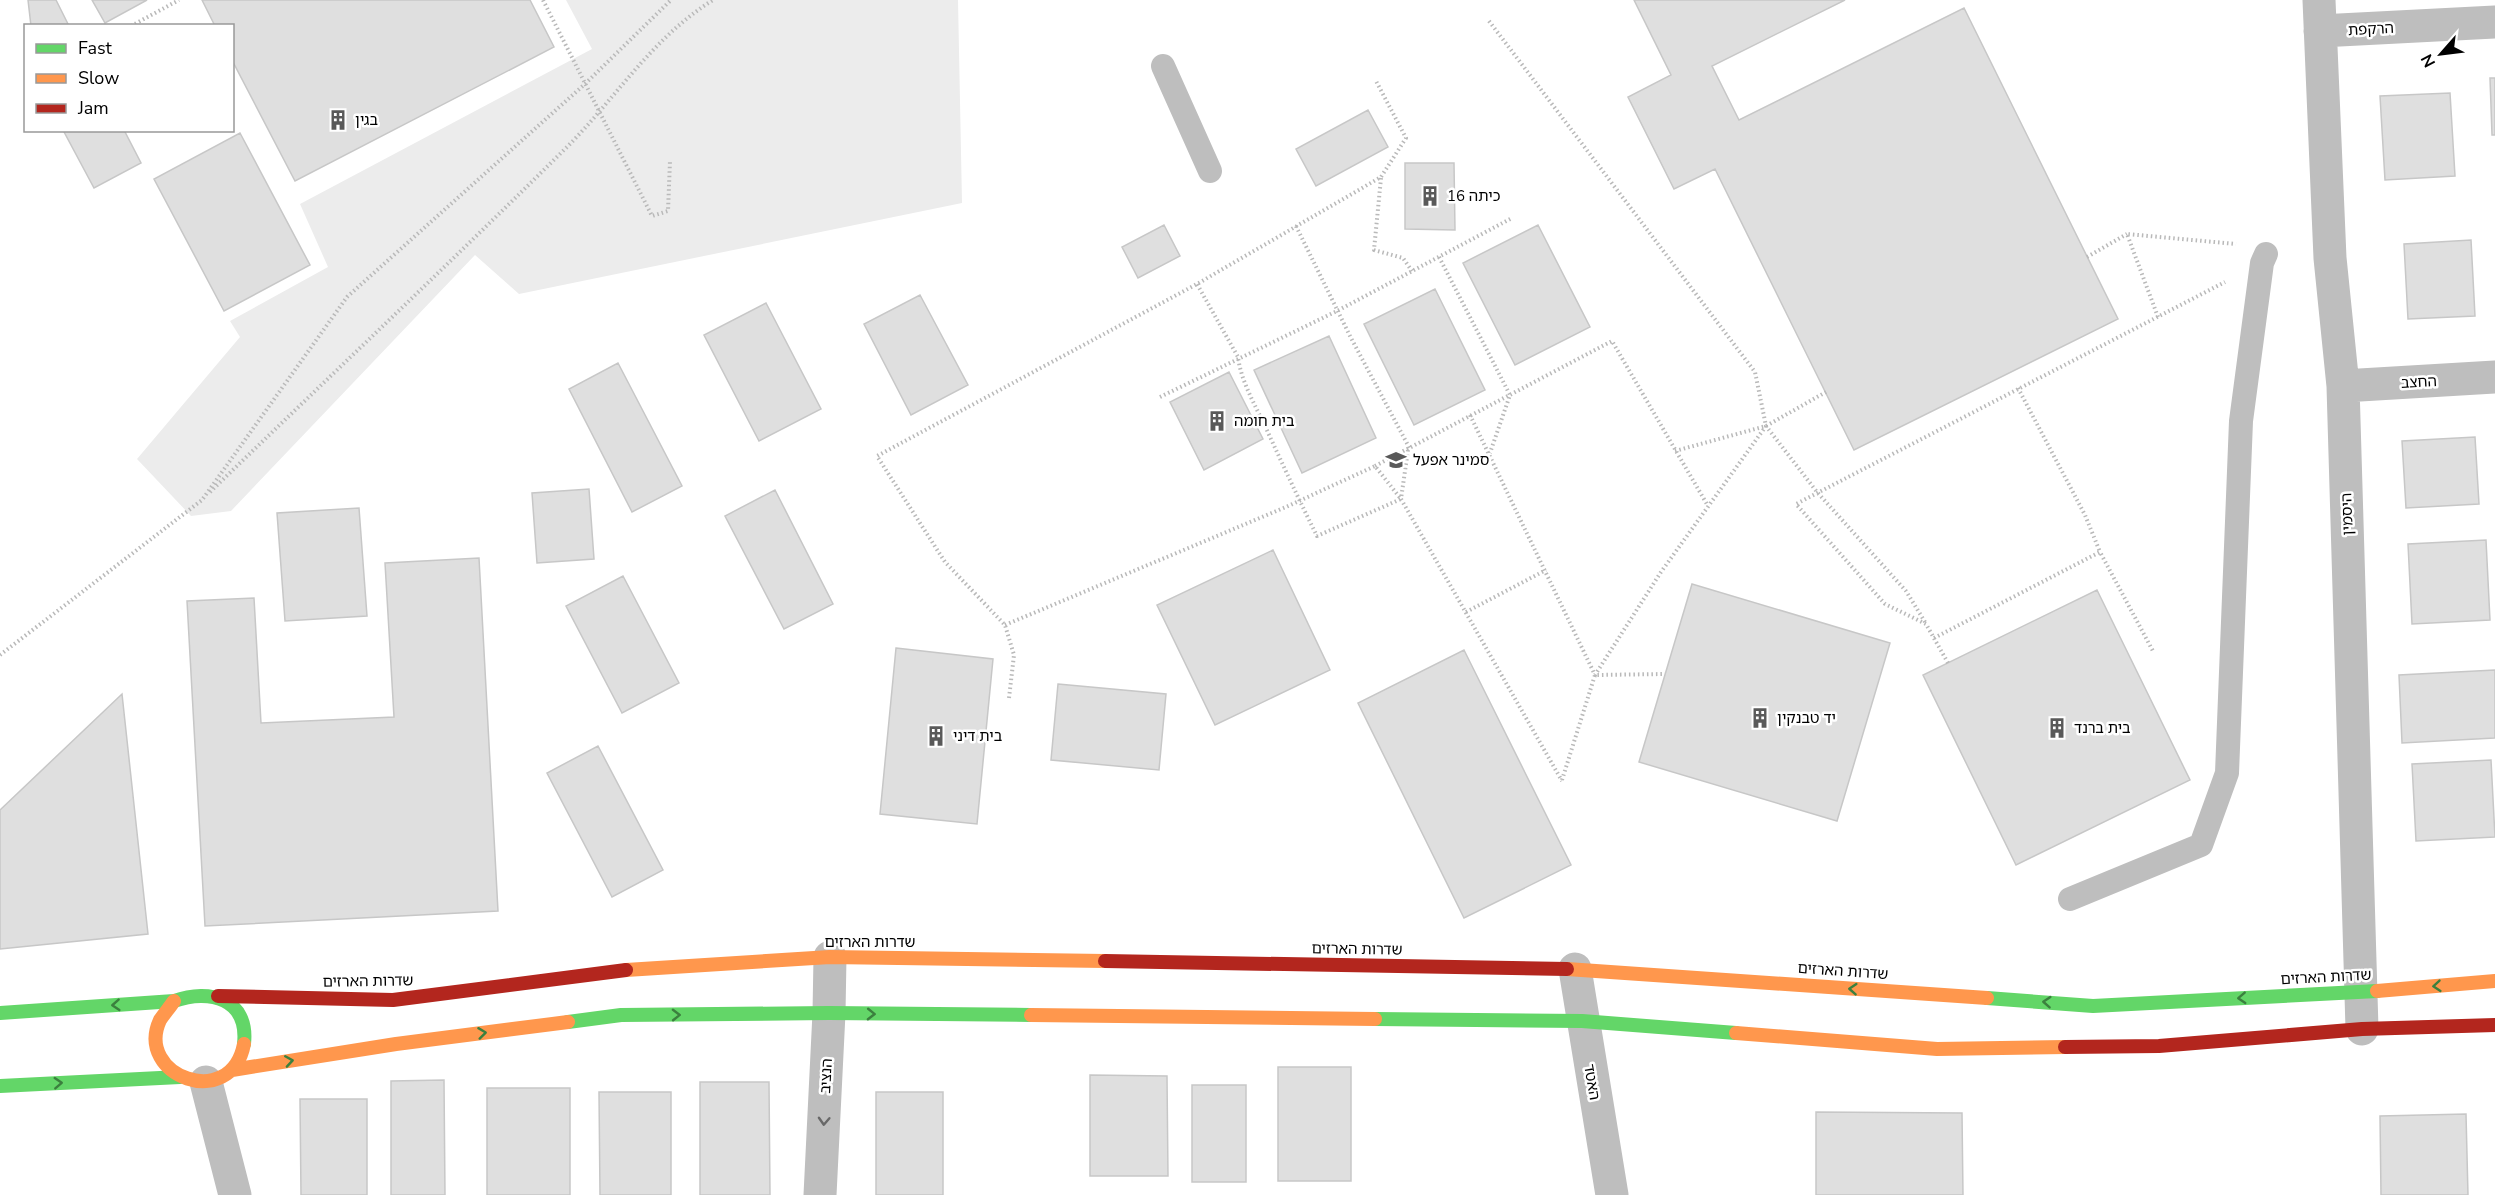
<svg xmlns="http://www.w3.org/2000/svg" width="2495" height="1195" viewBox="0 0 2495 1195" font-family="'Nunito Sans','Noto Sans Hebrew',sans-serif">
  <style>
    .green { fill: #ececec }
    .building { fill: #dfdfdf; stroke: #c7c7c7; stroke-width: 1.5 }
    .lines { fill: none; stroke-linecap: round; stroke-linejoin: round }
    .path { stroke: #b9b9b9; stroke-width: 4; stroke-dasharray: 1.5 3; stroke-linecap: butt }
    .lane { stroke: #bebebe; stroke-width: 24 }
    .street { stroke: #bebebe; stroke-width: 33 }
    .fast { stroke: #63d668; stroke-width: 14 }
    .slow { stroke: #ff974d; stroke-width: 14 }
    .jam { stroke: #b3261e; stroke-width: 14 }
    .oneway { stroke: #3b803e }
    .oneway2 { stroke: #686868 }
    .labels { text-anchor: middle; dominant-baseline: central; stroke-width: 5; stroke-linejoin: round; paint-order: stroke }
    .street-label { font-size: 15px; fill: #000; stroke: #fff }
    .poi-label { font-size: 15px; fill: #000; stroke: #fff; text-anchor: start }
  </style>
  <rect width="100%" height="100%" fill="#fff"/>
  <path class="green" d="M566 0H958L962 203 519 294 475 255 231 511 191 516 137 459 240 337 230 321 328 267 300 204 592 49Z"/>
  <path class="building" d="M28 0H56L69 26H31Z
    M92 0H147L105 23Z
    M202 0H530L554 47 295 181 232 60V26H215Z
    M1634 0H1845L1712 66 1739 120 1964 8 2118 319 1854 450 1715 169 1674 189 1628 97 1671 75Z
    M2490 78H2495V135H2492Z
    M2450 93 2455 176 2385 180 2380 96Z
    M1368 110 1388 147 1316 186 1296 149Z
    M63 130H124L141 163 94 188Z
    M240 133 310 265 224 311 154 179Z
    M1405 163H1454L1455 230 1405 229Z
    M1164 225 1180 256 1138 278 1122 247Z
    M1538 225 1590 327 1515 365 1463 263Z
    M2471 240 2475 316 2408 319 2404 244Z
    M1435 289 1485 390 1414 425 1364 324Z
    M920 295 968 385 911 415 864 324Z
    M766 303 821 409 759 441 704 335Z
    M1329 336 1376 438 1302 473 1254 370Z
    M618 363 682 486 632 512 569 389Z
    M1229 372 1263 439 1204 470 1170 402Z
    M2475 437 2479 504 2406 508 2402 441Z
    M589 489 594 559 537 563 532 493Z
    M775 490 833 604 784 629 725 516Z
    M359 508 367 616 285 621 277 513Z
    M2486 540 2490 620 2412 624 2408 544Z
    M1273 550 1330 670 1215 725 1157 605Z
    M479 558 498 911 205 926 187 601 254 598 261 723 394 717 385 563Z
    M623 576 679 683 622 713 566 606Z
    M1692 584 1890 643 1837 821 1639 762Z
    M2097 590 2190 780 2016 865 1923 675Z
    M896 648 993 659 977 824 880 814Z
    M1464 650 1571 865 1464 918 1358 703Z
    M2495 670V738L2402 743 2399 675Z
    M1058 684 1166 694 1159 770 1051 760Z
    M122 694 148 934 0 949V810Z
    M598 746 663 870 612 897 547 773Z
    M2491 760 2495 837 2416 841 2412 764Z
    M1278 1067H1351V1181H1278Z
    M1090 1075 1167 1076 1168 1176H1090Z
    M444 1080 445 1195H391V1081Z
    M700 1082H769L770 1195H700Z
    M1192 1085H1246V1182H1192Z
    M487 1088H570V1195H487Z
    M599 1092H671V1195H600Z
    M876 1092H943V1195H876Z
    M300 1099H367V1195H301Z
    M1816 1112 1962 1113 1963 1195H1816Z
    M2466 1114 2468 1195H2381L2380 1116Z"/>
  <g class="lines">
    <path class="path" d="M543 0 652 216 668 211 670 161
      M1489 21 1755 372 1766 426 1817 492 1906 591 1925 622
      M131 26 179 0
      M1381 178 1374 250 1403 258 1412 271
      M1296 226 1351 338 1410 449
      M1439 257 1510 395 1490 453
      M2087 257 2127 234
      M2158 317 2127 234 2236 244
      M2018 388 2085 515 2100 552
      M1160 397 1337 311 1512 218
      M1470 415 1595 675 1661 572 1766 426
      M1408 450 1401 499 1562 781
      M1675 451 1766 426 1826 392
      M1375 466 1612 341 1708 506
      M210 492C329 377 449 264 566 148 616 98 652 38 713 0
      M1466 612 1546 570
      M1005 625 1286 507 1375 466 1401 499 1317 536C1299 500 1282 463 1265 426 1255 405 1241 381 1238 357L1197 284
      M1934 638 2100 552 2154 653
      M0 655 202 500 347 297 586 83 671 0
      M1948 663 1926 624 1885 604 1796 504 2225 282
      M1009 698 1014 655 1005 625 945 562 877 456 1197 284 1381 177 1406 138 1376 81
      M1562 780 1595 675 1665 674"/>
    <path class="lane" d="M1163 66 1210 171
      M2070 899 2201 845 2227 773 2241 421 2262 263 2266 254"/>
    <path class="street" d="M2319 0 2330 258 2343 386 2362 1029
      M2320 31 2495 22
      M2343 386 2495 377
      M1575 969 1612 1195
      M206 1082 235 1195
      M820 1195 829 1013 830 957"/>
    <path class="fast" d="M1987 998 2093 1006 2377 991
      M0 1013 174 1001C210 988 249 999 244 1044
      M1375 1019 1582 1021 1736 1033
      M568 1022 621 1015 829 1013 1031 1015
      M0 1086 180 1077"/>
    <path class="slow" d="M1567 969 1987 998
      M626 970 830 957 1105 961
      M2377 991 2495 981
      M174 1001C170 1007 164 1014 160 1020 134 1076 231 1112 244 1044
      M1031 1015 1375 1019
      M1736 1033 1937 1049 2065 1047
      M232 1070 396 1044 568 1022"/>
    <path class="jam" d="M1105 961 1567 969
      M218 996 393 1000 626 970
      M2065 1047 2159 1046 2362 1029 2495 1025"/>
  </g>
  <defs><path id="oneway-chevron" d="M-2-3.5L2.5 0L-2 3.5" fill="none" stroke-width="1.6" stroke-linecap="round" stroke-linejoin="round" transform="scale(1.5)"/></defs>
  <g class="oneway">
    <use href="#oneway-chevron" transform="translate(2437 986) rotate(175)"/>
    <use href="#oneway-chevron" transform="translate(1853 989) rotate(-176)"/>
    <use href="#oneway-chevron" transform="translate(2242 998) rotate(177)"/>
    <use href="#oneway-chevron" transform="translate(2047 1002) rotate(-176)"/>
    <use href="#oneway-chevron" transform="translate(116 1005) rotate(176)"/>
    <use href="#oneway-chevron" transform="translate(871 1014) rotate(1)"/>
    <use href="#oneway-chevron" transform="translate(676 1015) rotate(-1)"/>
    <use href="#oneway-chevron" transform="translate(482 1033) rotate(-7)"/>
    <use href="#oneway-chevron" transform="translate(289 1061) rotate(-9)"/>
    <use href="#oneway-chevron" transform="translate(58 1083) rotate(-3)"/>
  </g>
  <use class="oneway2" href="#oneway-chevron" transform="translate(824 1121) rotate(93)"/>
  <defs>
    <g id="building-bare" transform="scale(1.62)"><path d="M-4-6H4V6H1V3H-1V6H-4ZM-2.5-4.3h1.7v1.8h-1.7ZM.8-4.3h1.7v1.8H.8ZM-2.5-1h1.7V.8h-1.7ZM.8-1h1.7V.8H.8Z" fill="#595959" stroke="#fff" stroke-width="2.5" paint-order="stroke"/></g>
    <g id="university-bare" transform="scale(1.62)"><path d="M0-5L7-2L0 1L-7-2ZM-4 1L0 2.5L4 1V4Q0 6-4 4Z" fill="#595959" stroke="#fff" stroke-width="2.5" paint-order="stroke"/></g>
  </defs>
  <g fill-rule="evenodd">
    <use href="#building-bare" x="338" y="120"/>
    <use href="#building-bare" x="1430" y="196"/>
    <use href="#building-bare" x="1217" y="421"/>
    <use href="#university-bare" x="1396" y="460"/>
    <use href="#building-bare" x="1760" y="718"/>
    <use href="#building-bare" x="2057" y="728"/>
    <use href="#building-bare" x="936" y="736"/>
  </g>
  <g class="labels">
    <g class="street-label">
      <text transform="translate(2371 29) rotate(-3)">הרקפת</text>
      <text transform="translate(2419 382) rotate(-3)">החצב</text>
      <text transform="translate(2347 514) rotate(-92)">היסמין</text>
      <text x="870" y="942">שדרות הארזים</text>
      <text transform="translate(1357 949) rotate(1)">שדרות הארזים</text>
      <text transform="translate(1843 971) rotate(4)">שדרות הארזים</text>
      <text transform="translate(2326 977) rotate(-3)">שדרות הארזים</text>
      <text transform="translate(368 981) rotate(-1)">שדרות הארזים</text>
      <text transform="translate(826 1076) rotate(-87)">הנציב</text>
      <text transform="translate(1592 1082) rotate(80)">האטד</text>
    </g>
    <g class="poi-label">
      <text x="355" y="120">בגין</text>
      <text x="1447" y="196">כיתה 16</text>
      <text x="1234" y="421">בית חומה</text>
      <text x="1413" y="460">סמינר אפעל</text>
      <text x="1777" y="718">יד טבנקין</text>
      <text x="2074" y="728">בית ברנד</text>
      <text x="953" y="736">בית דיני</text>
    </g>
  </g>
  <rect x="24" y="24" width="210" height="108" fill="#ffffff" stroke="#999999" stroke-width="1.5"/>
  <rect x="36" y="44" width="30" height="9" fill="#63d668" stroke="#999999" stroke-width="1.5"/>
  <text x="78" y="54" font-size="18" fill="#000000">Fast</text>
  <rect x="36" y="74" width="30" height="9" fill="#ff974d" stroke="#999999" stroke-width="1.5"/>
  <text x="78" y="84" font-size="18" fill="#000000">Slow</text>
  <rect x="36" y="104" width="30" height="9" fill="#b3261e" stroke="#999999" stroke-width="1.5"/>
  <text x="78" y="114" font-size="18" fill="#000000">Jam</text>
  <g transform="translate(2441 54) rotate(242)" stroke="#ffffff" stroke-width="4.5" paint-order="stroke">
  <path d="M0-4.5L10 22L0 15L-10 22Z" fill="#000000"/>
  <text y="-9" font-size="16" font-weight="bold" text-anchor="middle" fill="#000000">N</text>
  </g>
</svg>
